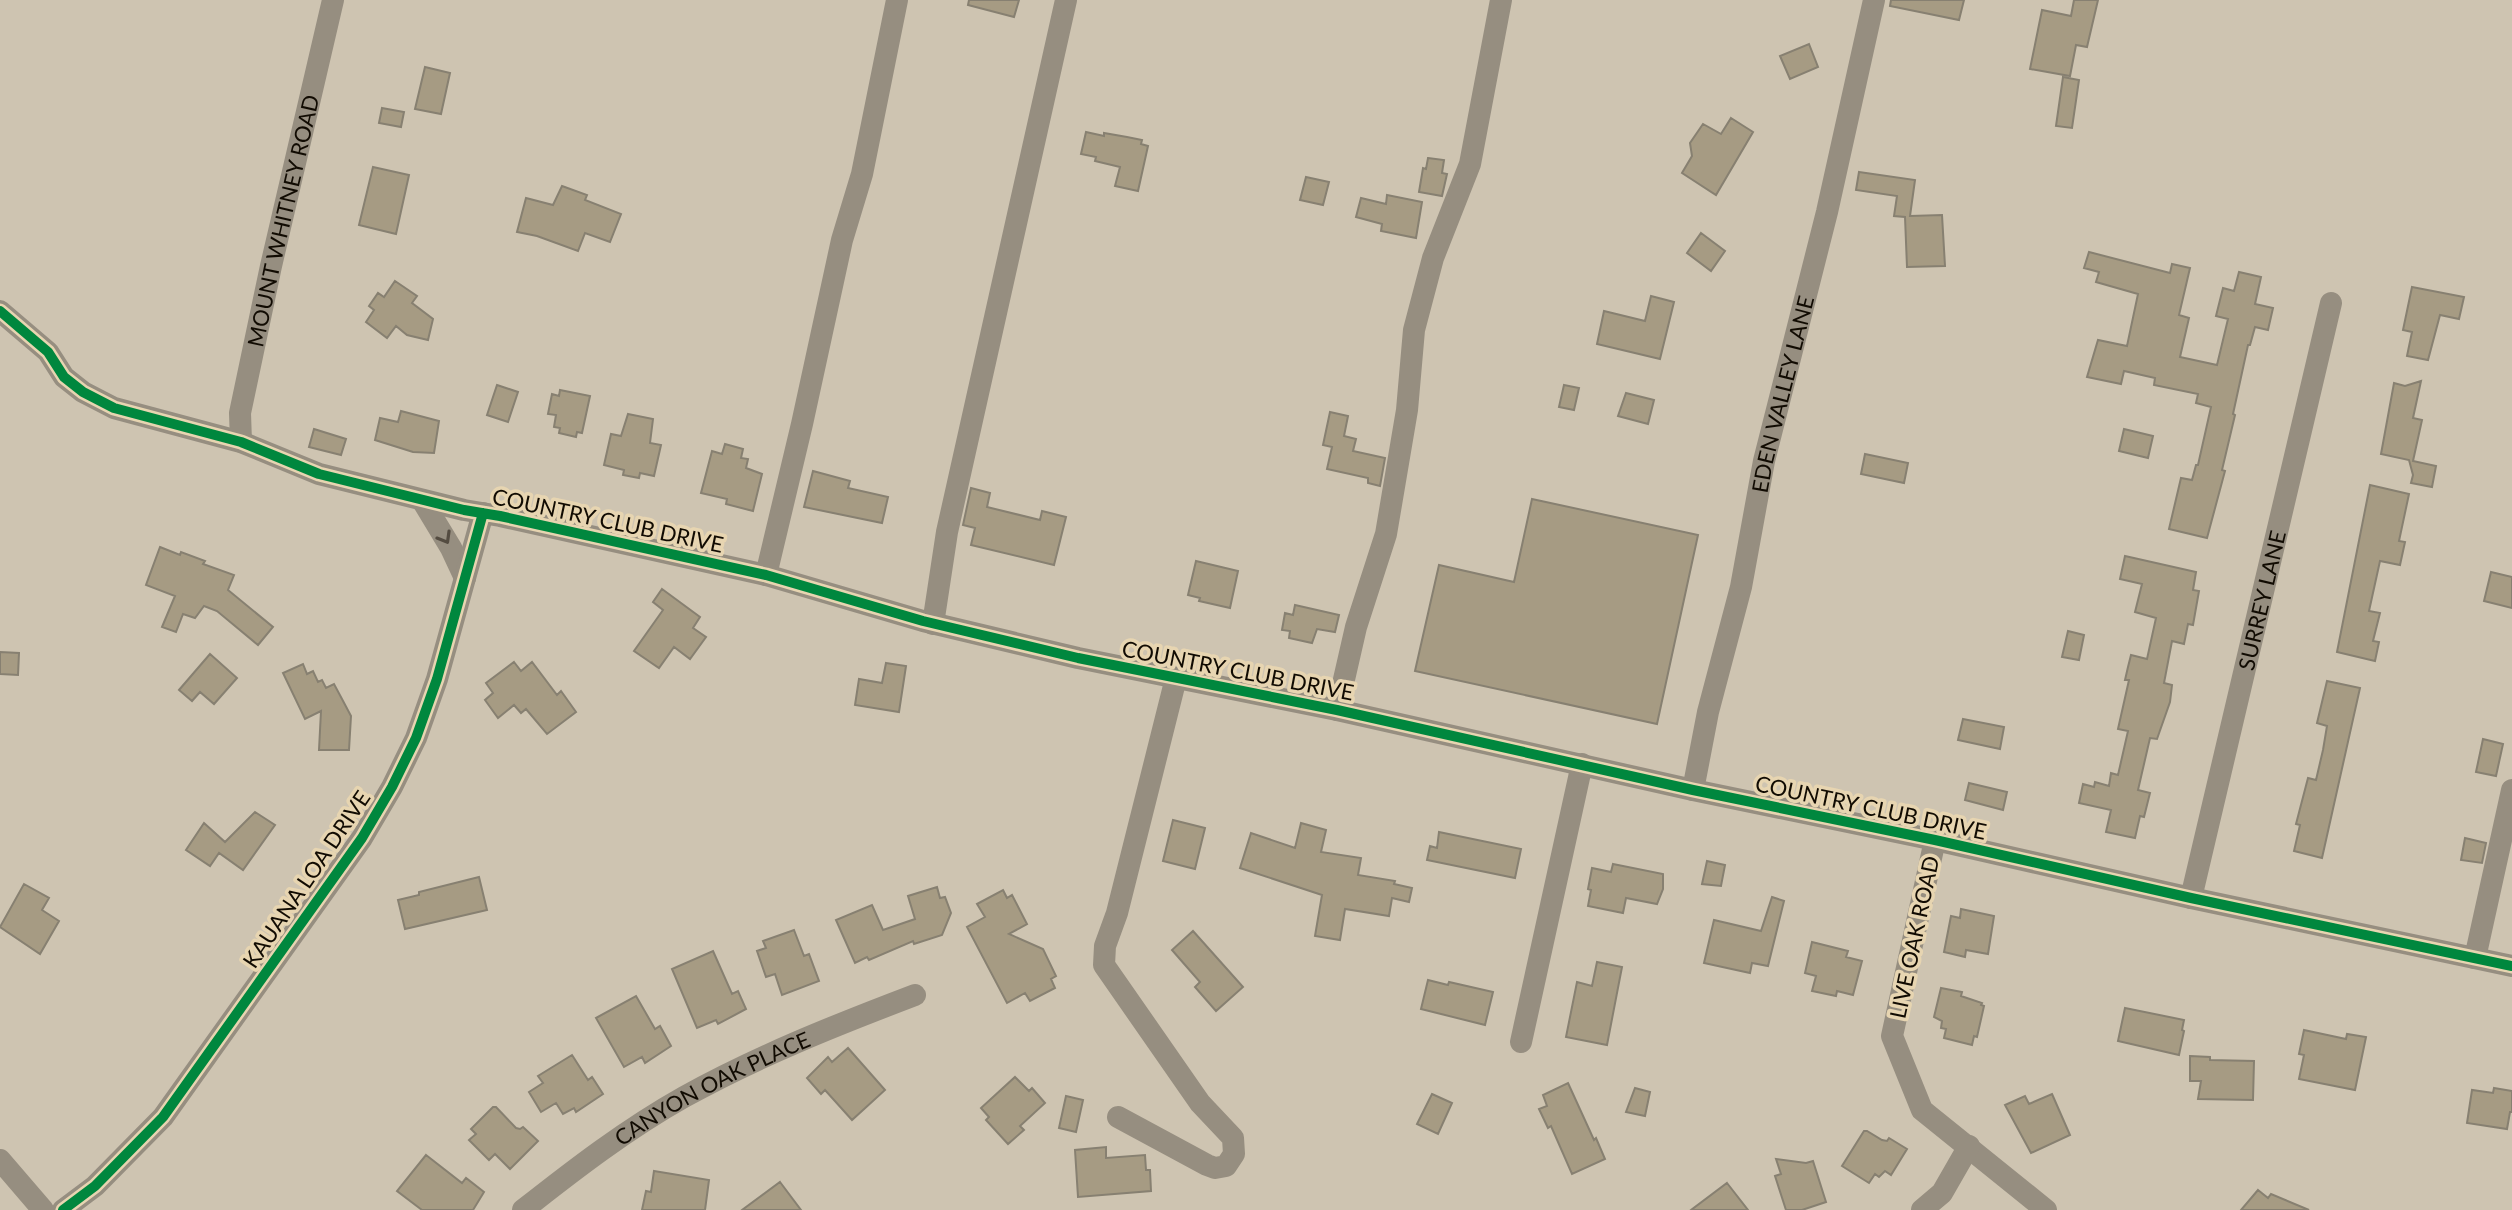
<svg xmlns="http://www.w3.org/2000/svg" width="2512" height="1210" viewBox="0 0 2512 1210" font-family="Lato,sans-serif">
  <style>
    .building { fill: #a69b83; stroke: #878071; stroke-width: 2 }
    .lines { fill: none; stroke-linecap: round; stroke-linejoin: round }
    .minor { stroke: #968e80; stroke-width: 22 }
    .cycleway-casing { stroke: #e7d5b1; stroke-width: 15 }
    .cycleway { stroke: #00873e; stroke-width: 10 }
    .oneway { stroke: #544c41 }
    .labels { text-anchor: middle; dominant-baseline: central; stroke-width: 7; stroke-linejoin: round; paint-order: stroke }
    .street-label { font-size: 22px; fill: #110b02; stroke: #e7d5b1 }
  </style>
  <rect width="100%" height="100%" fill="#cec4b1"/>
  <path class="building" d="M969 0H1019L1014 17 968 5Z
    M1891 0H1964L1959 20 1890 6Z
    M2074 0H2098L2087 47 2076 45 2070 76 2030 69 2042 10 2071 16Z
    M1809 44 1818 67 1790 79 1780 56Z
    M425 67 450 73 441 114 415 109Z
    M2063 77 2079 80 2072 128 2056 126Z
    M382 108 404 112 401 127 379 123Z
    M1731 118 1753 132 1716 195 1682 173 1692 156 1690 143 1703 124 1721 134Z
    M1086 132 1104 136V133L1127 137 1142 140 1141 144 1148 146 1138 191 1115 186 1120 167 1095 161 1096 157 1081 154Z
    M1428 158 1444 160 1442 173 1447 174 1442 196 1419 192 1423 168 1426 169Z
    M373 167 409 175 396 234 359 225Z
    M1859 172 1915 180 1910 216 1942 215 1945 266 1907 267 1905 217 1894 216 1897 196 1856 190Z
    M1306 177 1329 182 1323 205 1300 200Z
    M562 186 587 195 585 200 621 214 610 242 585 233 578 251 537 236 517 232 526 198 553 205Z
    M1387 195 1422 202 1416 238 1381 231 1382 224 1356 217 1361 198 1386 204Z
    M1701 233 1725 251 1711 271 1687 253Z
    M2089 252 2170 273 2172 264 2190 268 2179 315 2189 318 2180 357 2217 365 2228 319 2216 316 2223 288 2234 291 2239 272 2261 277 2255 304 2273 308 2268 330 2255 327 2250 345H2248L2233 414 2235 415 2222 470 2225 471 2207 538 2169 529 2181 478 2192 480 2196 465H2198L2211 407 2196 403 2198 394 2154 385 2155 378 2124 371 2121 384 2087 377 2098 340 2127 346 2138 294 2096 282 2099 272 2084 268Z
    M395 281 417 296 412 303 433 319 428 340 407 335 396 326 387 338 366 322 374 310 369 306 378 293 384 297Z
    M2412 287 2464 297 2459 319 2440 315 2428 360 2407 356 2412 332 2403 330Z
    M1651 296 1674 302 1660 359 1597 344 1604 311 1645 321Z
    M2421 381 2413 418 2422 420 2413 461 2436 466 2432 487 2411 483 2413 475 2409 460 2381 454 2394 383 2405 386Z
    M497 385 518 392 508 422 487 415Z
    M1564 385 1579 388 1574 410 1559 407Z
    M560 390 590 396 582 433 577 432 576 437 559 433 560 428 554 427 556 415 548 414 552 394 559 396Z
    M1626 393 1654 400 1648 424 1618 416Z
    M401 411 439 421 434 453 413 452 375 440 380 418 398 422Z
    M1330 412 1348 416 1344 436 1356 439 1353 451 1385 458 1380 486 1368 483V478L1327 469 1332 447 1323 445Z
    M628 414 653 419 650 443 661 445 654 476 640 473 639 478 623 475 624 470 604 465 611 434 621 436Z
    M314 429 346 439 341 455 309 447Z
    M2124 429 2153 436 2148 458 2119 451Z
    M725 444 743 449 741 458 748 459 746 468 762 474 753 511 726 504 727 499 701 493 712 451 722 454Z
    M1865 454 1908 463 1904 483 1861 474Z
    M813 471 850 481 848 488 888 497 882 523 804 507Z
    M2370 485 2409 494 2399 541 2405 542 2400 565 2380 561 2369 611 2380 613 2373 641 2379 642 2375 661 2337 652Z
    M971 488 990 493 987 507 1040 520 1042 511 1066 517 1054 565 971 545 975 528 963 525Z
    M1532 499 1698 535 1657 724 1415 671 1439 565 1514 582Z
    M160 547 180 555 181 552 205 561 203 564 234 575 228 590 273 627 258 645 217 611 204 606 195 618 183 614 176 632 162 627 175 596 146 585Z
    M2125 556 2196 572 2193 590 2199 591 2193 625 2188 624 2184 644 2172 641 2164 683 2172 685 2170 702 2157 739 2150 738 2138 790 2150 793 2144 817 2140 816 2135 838 2106 832 2111 810 2079 803 2083 784 2094 787 2095 782 2109 786 2111 773 2118 775 2128 731 2118 729 2129 680H2125L2128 667 2131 655 2147 659 2156 618 2135 612 2142 584 2120 579Z
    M1196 561 1238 571 1230 608 1199 601 1200 598 1188 595Z
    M2491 572 2512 577V608L2484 601Z
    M662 589 700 617 693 628 706 637 690 659 674 647 659 668 634 651 663 610 653 602Z
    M1295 605 1339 615 1335 632 1317 629 1312 643 1289 638 1290 631 1282 630 1285 613 1293 615Z
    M2068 631 2084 635 2079 660 2062 657Z
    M0 652 19 653 18 675 0 674Z
    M210 654 237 678 214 704 200 692 192 701 179 690Z
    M514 662 521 671 532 662 557 695 561 691 576 712 547 734 526 709 521 713 514 705 498 718 485 700 493 693 486 683Z
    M886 663 906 666 899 712 855 705 859 679 882 683Z
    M303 664 307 674 313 671 318 682 322 680 326 688 334 684 342 699 351 716 349 750H319L321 711 305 719 283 673Z
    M2327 681 2360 688 2322 858 2294 851 2300 825 2296 824 2308 778 2316 780 2323 750 2327 726 2317 723Z
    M1963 719 2004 727 2000 749 1958 740Z
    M2483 739 2503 744 2496 776 2476 772Z
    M1969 783 2007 792 2003 810 1965 800Z
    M255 812 275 825 243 870 219 853 210 866 186 850 204 823 225 842Z
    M1173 820 1205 828 1195 869 1163 861Z
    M1301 823 1326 830 1321 852 1361 858 1358 875 1395 881 1394 884 1412 888 1409 902 1392 898 1389 916 1345 909 1340 940 1315 936 1322 895 1240 868 1251 833 1295 848Z
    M1439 832 1521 849 1515 878 1427 860 1430 846 1437 848Z
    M2465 838 2486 843 2482 863 2461 860Z
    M1707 861 1725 865 1721 886 1702 884Z
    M1613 864 1663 874V889L1657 904 1626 898 1623 913 1588 906 1591 890 1588 889 1592 868 1611 872Z
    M479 877 487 910 405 929 398 900 419 895V892Z
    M24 884 49 898 42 910 59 921 40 954 0 927Z
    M937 887 940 898 945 897 951 913 942 935 914 944 913 941 869 960 867 957 855 963 836 920 872 905 883 930 915 919 908 896Z
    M1003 890 1007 898 1012 895 1027 924 1009 934 1043 949 1056 976 1051 979 1055 988 1030 1001 1025 993 1007 1003 967 927 985 917 977 904Z
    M1772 897 1784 901 1768 966 1752 963 1750 973 1704 963 1714 920 1761 931Z
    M1961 909 1994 916 1988 954 1966 950 1965 957 1944 952 1951 916 1960 918Z
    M794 930 804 956 809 954 819 981 782 995 775 974 766 977 757 951 766 948 763 941Z
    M1193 931 1243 987 1216 1011 1195 987 1200 982 1172 950Z
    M1812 942 1848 951 1846 957 1862 961 1853 995 1837 991 1836 996 1812 991 1816 976 1805 973Z
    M713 951 732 994 738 991 746 1009 718 1024 716 1020 697 1028 672 969Z
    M1597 962 1622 967 1607 1045 1566 1037 1577 982 1592 986Z
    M1428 980 1448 985 1449 982 1493 992 1485 1025 1421 1009Z
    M1941 988 1962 992 1961 996 1982 1003 1981 1005 1984 1006 1977 1037 1974 1036 1972 1045 1944 1038 1946 1029 1941 1028 1942 1021 1934 1017Z
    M636 996 655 1029 660 1026 671 1046 645 1063 642 1057 624 1067 596 1018Z
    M2125 1008 2184 1020 2182 1030 2184 1031 2179 1055 2118 1041Z
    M2304 1030 2346 1039 2347 1034 2366 1037 2355 1090 2299 1079 2304 1055 2299 1054Z
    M848 1048 885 1090 852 1120 825 1090 821 1094 807 1078 828 1057 832 1062Z
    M572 1055 588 1080 592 1077 603 1094 576 1112 574 1108 563 1114 556 1103 541 1112 529 1092 543 1083 538 1076Z
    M2190 1056 2210 1057V1060L2254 1061 2253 1100 2198 1099 2201 1081H2190Z
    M1015 1077 1029 1091 1032 1088 1045 1103 1020 1126 1024 1130 1008 1144 986 1120 989 1117 981 1108Z
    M1568 1083 1594 1140 1596 1138 1605 1159 1572 1174 1551 1126 1548 1128 1539 1109 1547 1106 1543 1095Z
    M1635 1088 1650 1092 1645 1116 1626 1112Z
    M2494 1088 2512 1091V1112H2510L2507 1129 2467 1123 2472 1090 2493 1093Z
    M1432 1094 1452 1103 1438 1134 1417 1124Z
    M2052 1094 2070 1135 2031 1153 2005 1105 2025 1096 2029 1104Z
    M1066 1096 1083 1100 1076 1132 1059 1128Z
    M493 1107H496L516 1128 520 1129 523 1127 538 1141 510 1169 495 1154 489 1160 469 1140 476 1134 471 1129Z
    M1864 1131H1867L1882 1140 1887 1141 1889 1138 1907 1149 1891 1175 1885 1171 1879 1177 1875 1174 1869 1183 1842 1166Z
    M1106 1147V1158L1145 1155 1146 1170H1150L1151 1191 1078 1197 1075 1150Z
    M426 1155 462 1183 466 1178 484 1192 473 1210H422L397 1191Z
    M1776 1159 1806 1163 1813 1161 1826 1202 1802 1210H1786L1775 1176 1781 1174Z
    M654 1171 709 1180 705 1210H642L646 1191 651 1192Z
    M780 1182 801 1210H742Z
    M1727 1183 1748 1210H1691Z
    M2258 1190 2268 1198 2271 1194 2309 1210H2241Z"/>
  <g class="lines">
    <g class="minor">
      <path d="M0 311 48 352 64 377 83 392 114 408 241 442 319 474 464 510 500 516 766 575 923 621 1078 658 1337 710 1693 790 1935 840 2191 898 2512 966"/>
      <path id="s1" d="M241 442 240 413 271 266 333 0"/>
      <path d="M422 500 451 548 465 578"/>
      <path d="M766 575 802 424 842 240 862 174 897 0"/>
      <path d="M933 624 947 532 1066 0"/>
      <path d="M1337 710 1356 627 1386 534 1407 410 1414 330 1433 258 1470 164 1501 0"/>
      <path id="s2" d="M1693 790 1708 712 1741 587 1764 461 1827 212 1874 0"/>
      <path d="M1935 840 1892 1036 1922 1110 2046 1210"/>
      <path id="s3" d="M2191 898 2331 303"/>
      <path d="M2475 958 2512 790"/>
      <path d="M1521 1042 1582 764"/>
      <path d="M1118 1117 1207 1165 1215 1168 1226 1166 1234 1154 1233 1138 1200 1103 1104 965 1105 946 1117 913 1176 678"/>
      <path d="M0 1160 43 1210"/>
      <path d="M63 1210 95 1186 163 1117 362 838 392 787 416 738 437 679 483 513"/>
      <path id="s4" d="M523 1210C575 1169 627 1129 684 1097 758 1056 836 1025 915 995"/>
      <path d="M1922 1210 1942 1193 1969 1146"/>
    </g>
    <g class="cycleway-casing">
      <path id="cycleway" d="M0 311 48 352 64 377 83 392 114 408 241 442 319 474 464 510 500 516 766 575 923 621 1078 658 1337 710 1693 790 1935 840 2191 898 2512 966
        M63 1210 95 1186 163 1117 362 838 392 787 416 738 437 679 483 513"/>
    </g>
    <use href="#cycleway" class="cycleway"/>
  </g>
  <defs><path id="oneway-chevron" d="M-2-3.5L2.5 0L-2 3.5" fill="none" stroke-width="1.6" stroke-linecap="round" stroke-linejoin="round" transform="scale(2)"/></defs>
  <use class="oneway" href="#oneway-chevron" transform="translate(445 538) rotate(60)"/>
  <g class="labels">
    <g class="street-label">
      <text stroke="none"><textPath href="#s1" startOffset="226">MOUNT WHITNEY ROAD</textPath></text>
      <text stroke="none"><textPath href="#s2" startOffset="406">EDEN VALLEY LANE</textPath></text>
      <text transform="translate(608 520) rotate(12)">COUNTRY CLUB DRIVE</text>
      <text stroke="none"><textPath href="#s3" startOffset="306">SURREY LANE</textPath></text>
      <text transform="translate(1238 670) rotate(11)">COUNTRY CLUB DRIVE</text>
      <text transform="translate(1871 807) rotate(12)">COUNTRY CLUB DRIVE</text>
      <text transform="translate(306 879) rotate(-56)">KAUANA LOA DRIVE</text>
      <text transform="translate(1914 937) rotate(-78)">LIVE OAK ROAD</text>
      <text stroke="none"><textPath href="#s4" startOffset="226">CANYON OAK PLACE</textPath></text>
    </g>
  </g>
</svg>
